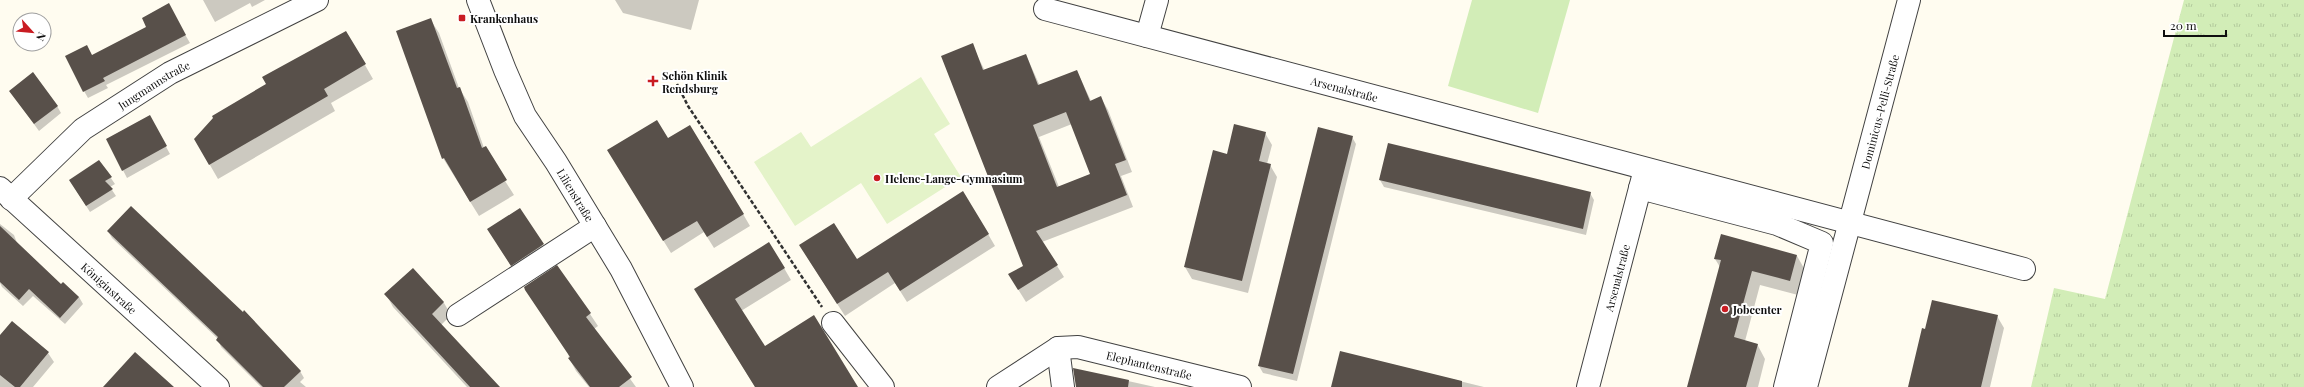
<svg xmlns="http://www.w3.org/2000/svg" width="2304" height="387" viewBox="0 0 2304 387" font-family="'Playfair Display',serif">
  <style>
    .grass { fill: url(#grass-tufts) }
    .park { fill: #d2edb7 }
    .pitch { fill: #e4f3c9 }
    .shadow { fill: #0003; fill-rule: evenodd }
    .building { fill: #58504a; fill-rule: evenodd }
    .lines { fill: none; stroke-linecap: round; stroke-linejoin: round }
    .minor-casing { stroke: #424242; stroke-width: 24 }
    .path { stroke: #313131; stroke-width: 2.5; stroke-dasharray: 4 2; stroke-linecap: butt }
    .minor { stroke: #fff; stroke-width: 22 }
    .poi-dot { fill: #c91c22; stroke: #fff; stroke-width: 1.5 }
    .labels { text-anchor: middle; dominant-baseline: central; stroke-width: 4; stroke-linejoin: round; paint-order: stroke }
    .poi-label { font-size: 11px; font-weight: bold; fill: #0f0f0f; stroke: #fff; text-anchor: start }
    .street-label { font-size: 11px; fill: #0f0f0f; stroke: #fff }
  </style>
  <defs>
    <pattern id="grass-tufts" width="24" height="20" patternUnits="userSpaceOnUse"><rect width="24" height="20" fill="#d2edb7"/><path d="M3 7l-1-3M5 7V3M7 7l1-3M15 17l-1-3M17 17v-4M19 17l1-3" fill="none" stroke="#b3ca9c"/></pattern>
  </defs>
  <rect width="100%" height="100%" fill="#fffcf0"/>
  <path class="grass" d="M2184 0H2304V387H2031L2054 288 2105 299Z"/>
  <path class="park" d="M1472 0H1570L1538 113 1448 86Z"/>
  <path class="pitch" d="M921 77 950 124 934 134 961 177 887 224 861 183 795 226 754 162 801 132 811 147Z"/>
  <path class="shadow" d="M203 0H265L252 7 250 3 215 22Z
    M615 0H699L691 30 623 13Z
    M168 5 190 43 106 85 108 88 88 98 84 91 92 56 148 27Z
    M430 19 439 33 459 88 468 102 484 148 514 195 479 216 443 158Z
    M346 32 373 79 331 103 335 111 218 179 195 139 268 84Z
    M972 45 985 71 1026 55 1040 86 1077 71 1091 101 1101 98 1108 110 1132 172 1121 176 1133 207 1042 242 1064 277 1026 302 1016 286 1024 267ZM1072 124 1091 174 1059 187 1039 137Z
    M10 91 57 106 61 113 39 131Z
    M149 116 170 154 127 178 107 139Z
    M1265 133 1272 145 1267 164 1270 165 1277 177 1248 293 1192 279 1185 267 1227 155Z
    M1352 137 1356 144 1297 381 1263 373 1259 366Z
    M668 139 743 214 750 226 714 248 704 232 671 253 615 162Z
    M99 161 115 184 110 187 116 196 90 212 74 187Z
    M1380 180 1590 193 1594 200 1586 235 1384 187Z
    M520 209 551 259 520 279 497 244Z
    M0 224 14 235 17 243 61 285 63 283 79 297 83 304 65 324 33 296 23 306 2 287 0 283Z
    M108 231 243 313 244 311 300 371 304 378 300 382 306 387H261L221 347 218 339 112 238Z
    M988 234 995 246 907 302 895 283 845 316 807 257 857 260Z
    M1797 256 1805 270 1798 295 1760 285 1745 341 1757 344 1765 359 1758 387H1688L1720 267 1715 259Z
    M557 266 590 314 598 326 594 329 636 387H589L576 371 569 358Z
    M784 268 791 280 741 311 764 348 857 387H755L702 301Z
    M413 270 444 303 451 315 441 325 498 387H467L393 307 386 294Z
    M1997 316 2004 328 1990 387H1909L1926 330Z
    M0 337 48 353 54 362 33 387H0Z
    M1341 352 1484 387H1332Z
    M1074 369 1155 387H1077Z"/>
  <path class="building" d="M169 3 186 35 103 78 105 81 83 92 65 56 87 45 92 55 146 27 142 18Z
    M431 18 457 88 460 87 482 148 486 146 507 180 470 202 444 158 442 159 396 31Z
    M346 31 366 64 324 89 328 96 209 165 194 139 213 118 212 116 266 84 262 77Z
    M973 43 983 70 1026 54 1038 85 1077 70 1090 101 1101 96 1126 160 1115 164 1127 195 1036 231 1058 265 1018 290 1008 274 1023 266 941 56ZM1066 112 1090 174 1057 187 1033 125Z
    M33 72 58 106 34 124 9 91Z
    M150 115 167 146 122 171 106 139Z
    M657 120 668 138 690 125 744 214 707 237 697 221 663 241 607 150Z
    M1234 124 1266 132 1259 161 1271 164 1242 281 1184 267 1213 150 1227 154Z
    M1318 127 1353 136 1293 374 1258 366Z
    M1388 143 1591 192 1583 229 1379 180Z
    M99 160 112 177 105 181 113 189 86 206 69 180Z
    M963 191 989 234 900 291 888 272 837 304 799 245 834 223 857 259Z
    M131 206 243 312 244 310 301 371 284 387H263L216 340 218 337 107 231Z
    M520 208 544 244 511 266 487 229Z
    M0 226 61 284 63 282 79 297 60 318 29 289 19 300 0 282Z
    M1721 234 1797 255 1790 281 1752 271 1734 337 1758 344 1746 387H1687L1721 260 1714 259Z
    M769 242 785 268 735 299 765 346 814 315 858 387H755L694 289Z
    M557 265 591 313 586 317 632 377 619 387H590L568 358 570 357 525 290 524 287Z
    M413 268 444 302 432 314 500 387H470L384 294Z
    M1932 300 1998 315 1981 387H1908L1922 328 1925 329Z
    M12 321 49 352 20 387H15L0 375V335Z
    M1340 351 1462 381V387H1331Z
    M135 352 174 387H103Z
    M1073 368 1129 380 1128 387H1076Z"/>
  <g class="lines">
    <g class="minor-casing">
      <g id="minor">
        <path id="s1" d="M478 0 505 70 525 116 556 162 621 269 682 387"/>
        <path id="s2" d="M1045 9 2024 269"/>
        <path d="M1147 36 1157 0"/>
        <path id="s3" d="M0 188 218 387"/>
        <path d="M1640 188 1777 224 1822 243 1785 387"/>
        <path id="s4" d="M11 199 83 129 170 73 317 0"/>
        <path d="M458 315 595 226"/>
        <path d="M833 323 883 387"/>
        <path d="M1058 348 1063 387"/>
        <path id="s5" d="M998 387 1058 348 1078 347 1240 387"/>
        <path id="s6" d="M1588 387 1644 173"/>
        <path id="s7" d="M1806 387 1909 0"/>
      </g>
    </g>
    <path class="path" d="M677 84 688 106 822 307"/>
    <use href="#minor" class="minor"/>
  </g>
  <g class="poi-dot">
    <rect x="458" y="14" width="8" height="8" rx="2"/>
    <path d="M651 75h4v4h4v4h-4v4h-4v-4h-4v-4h4z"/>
    <circle cx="877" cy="178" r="4"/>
    <circle cx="1725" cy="309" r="4"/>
  </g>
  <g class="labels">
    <g class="poi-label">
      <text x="470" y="18">Krankenhaus</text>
      <text x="662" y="75">Schön Klinik<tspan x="662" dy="13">Rendsburg</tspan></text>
      <text x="885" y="178">Helene-Lange-Gymnasium</text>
      <text x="1733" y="309">Jobcenter</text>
    </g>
    <g class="street-label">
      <text stroke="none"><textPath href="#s4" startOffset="184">Jungmannstraße</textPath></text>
      <text stroke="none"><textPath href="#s2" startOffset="310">Arsenalstraße</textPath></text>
      <text stroke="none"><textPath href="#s7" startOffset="285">Dominicus-Pelli-Straße</textPath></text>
      <text stroke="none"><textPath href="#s1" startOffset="219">Lilienstraße</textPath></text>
      <text stroke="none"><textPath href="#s6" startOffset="113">Arsenalstraße</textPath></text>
      <text stroke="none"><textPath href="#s3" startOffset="148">Königinstraße</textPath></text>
      <text stroke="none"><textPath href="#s5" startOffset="165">Elephantenstraße</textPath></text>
    </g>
  </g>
  <g transform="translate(32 32) rotate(117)"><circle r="19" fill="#ffffff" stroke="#9f9f9f"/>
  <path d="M0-3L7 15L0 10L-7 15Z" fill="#c91c22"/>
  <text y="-6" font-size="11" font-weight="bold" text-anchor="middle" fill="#0f0f0f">N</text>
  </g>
  <path d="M2164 30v6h62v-6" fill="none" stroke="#0f0f0f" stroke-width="2"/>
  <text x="2170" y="30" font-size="12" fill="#0f0f0f" stroke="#ffffff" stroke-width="3" paint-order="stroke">20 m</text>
</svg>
